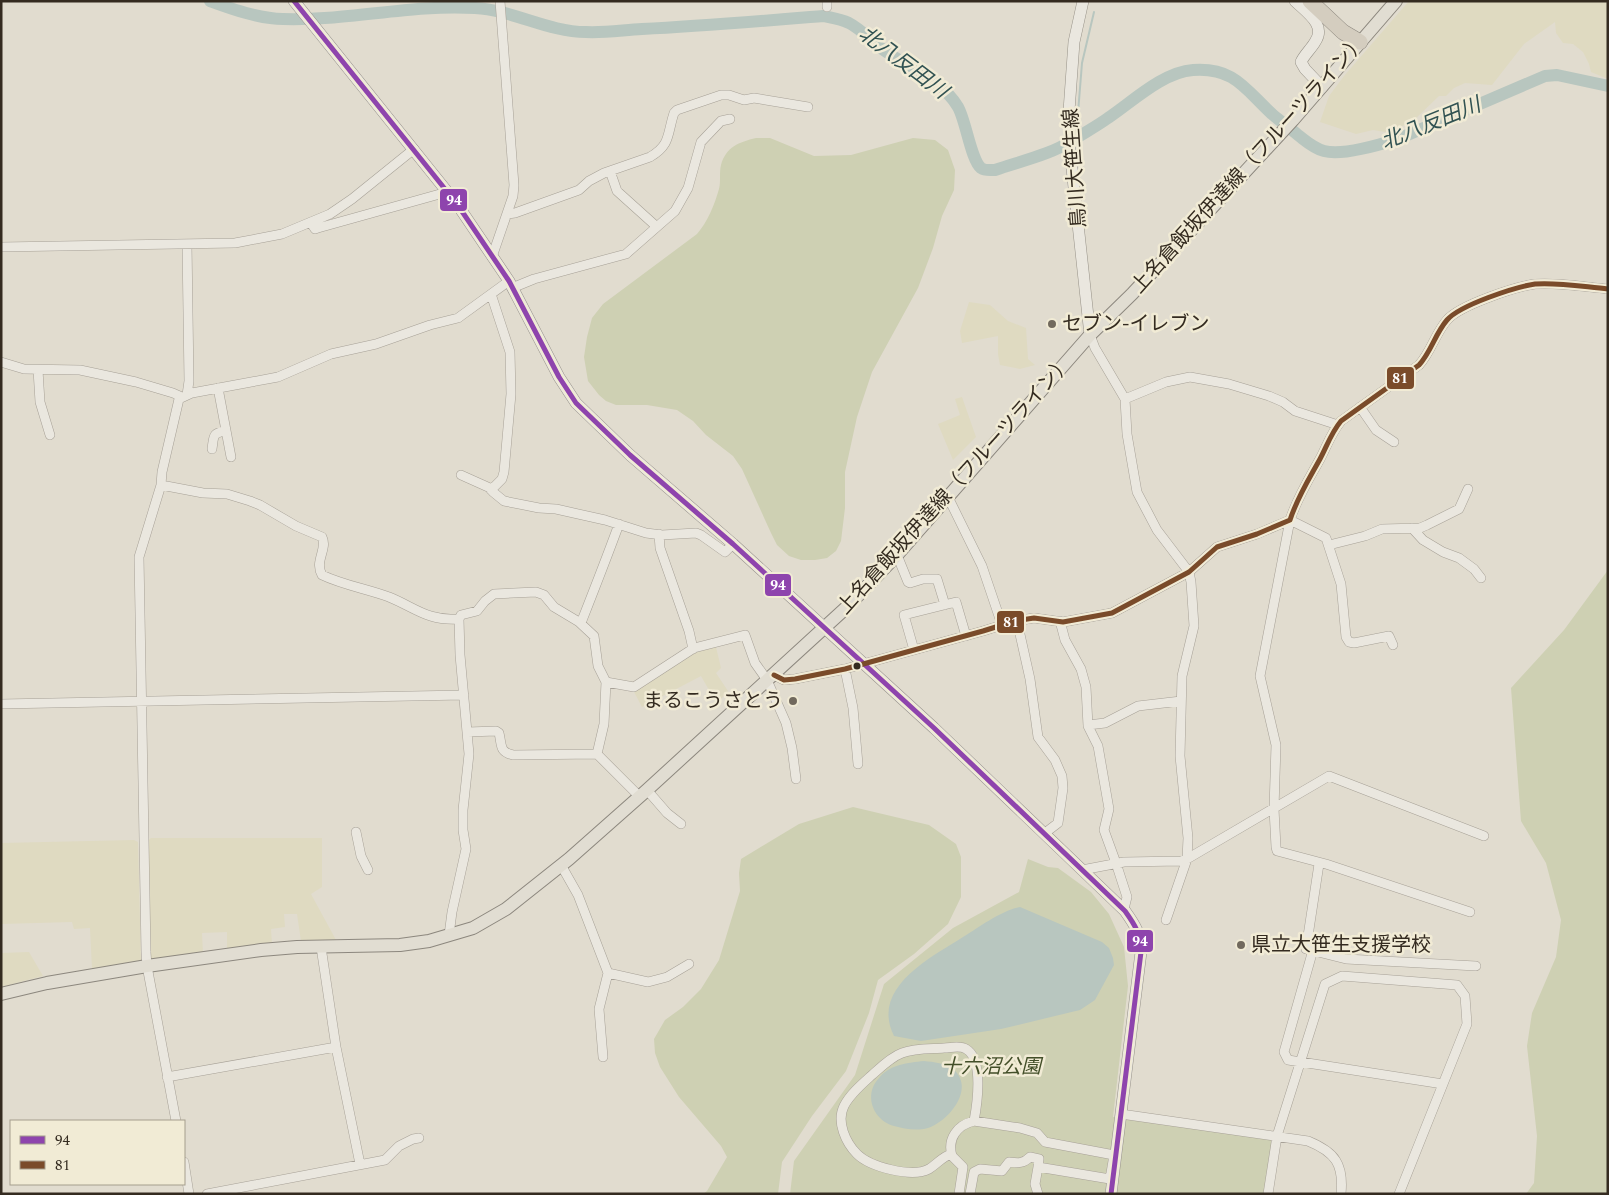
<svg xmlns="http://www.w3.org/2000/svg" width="1609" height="1195" viewBox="0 0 1609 1195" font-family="Spectral,'Noto Sans JP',serif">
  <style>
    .farmland { fill: #dfdac1 }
    .green { fill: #ced0b3 }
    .water { fill: #b8c6bf }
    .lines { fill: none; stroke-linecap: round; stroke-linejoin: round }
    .stream { stroke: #b8c6bf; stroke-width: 2 }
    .river { stroke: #b8c6bf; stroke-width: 12 }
    .street-casing { stroke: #a7a197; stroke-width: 10 }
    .secondary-casing { stroke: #969187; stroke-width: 12 }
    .primary-casing { stroke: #8c877e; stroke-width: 14 }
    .highway-casing { stroke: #8c877e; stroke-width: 16 }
    .street { stroke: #eae7df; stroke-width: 9 }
    .secondary { stroke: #eae7df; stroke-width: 11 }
    .primary { stroke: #e1ddd2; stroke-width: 12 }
    .highway { stroke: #d4cdbf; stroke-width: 15 }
    .bus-1-casing { stroke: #f1ebd5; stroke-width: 9 }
    .bus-2-casing { stroke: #f1ebd5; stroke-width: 9 }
    .bus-1 { stroke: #8e44ad; stroke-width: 5 }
    .bus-2 { stroke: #7a4b2a; stroke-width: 5 }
    .poi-dot { fill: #71695d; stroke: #f1ebd5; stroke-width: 2 }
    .bus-dot { fill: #342b20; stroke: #f1ebd5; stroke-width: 2 }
    .labels { text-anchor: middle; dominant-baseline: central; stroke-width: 5; stroke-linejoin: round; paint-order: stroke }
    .street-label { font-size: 20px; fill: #342b20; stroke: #f1ebd5 }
    .poi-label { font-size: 20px; fill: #342b20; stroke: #f1ebd5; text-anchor: start }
    .park-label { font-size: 20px; font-style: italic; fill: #434f29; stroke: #f1ebd5 }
    .water-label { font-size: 21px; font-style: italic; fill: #315252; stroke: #f1ebd5 }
    .line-badge { stroke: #f1ebd5; stroke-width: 2 }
    .badge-label { font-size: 14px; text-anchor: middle; font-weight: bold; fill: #fff }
  </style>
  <rect width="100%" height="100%" fill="#e1dccf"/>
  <path class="farmland" d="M1409 1H1608V79L1591 72 1589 64 1583 52 1573 44 1563 43 1556 33 1555 22 1524 44 1492 85 1465 83 1454 88 1446 96H1439L1411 123 1385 132 1373 130 1356 134 1320 122 1329 96 1344 76Z
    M969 302 990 305 1008 321 1026 328 1028 359 1035 365 1020 369 1000 365 998 354V336L962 343 960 331Z
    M962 397 976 437 953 460 938 424 960 415 955 399Z
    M716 647 721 668 716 673 728 691 717 704 701 676 642 707 633 690 695 652Z
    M151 838H322V887L311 894 336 940 301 941 297 914H284L285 927 271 929 272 944 227 949V932L202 933 203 954 155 960 150 958 147 841Z
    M134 840 138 842 141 961 92 969 90 928 74 929 72 922 1 924V843Z
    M29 952 43 976 1 987V953Z"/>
  <path class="green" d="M756 138H770L814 156 851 155 913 138 935 140 948 150 955 170 954 190 942 216 933 248 918 288 872 372 857 417 845 472V508L841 541 836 551 827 558 815 560H801L789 556 777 545 771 533 742 469 733 456 706 435 693 421 677 410 647 405H616L606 401 599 395 588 381 584 357 587 337 592 318 603 304 697 234C708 221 714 206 719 189 721 181 719 173 721 165 726 147 739 142 756 138Z
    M1608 570V1194H1526L1534 1183 1537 1136 1527 1046 1532 1013 1556 957 1561 920 1546 863 1521 821 1511 688 1564 630Z
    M853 807 929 825 956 844 961 857V897L948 924 914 954 878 980 869 1013 846 1071 812 1116 782 1162 778 1194H703L707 1191 727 1157 721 1146 679 1097 660 1067 655 1053 654 1039 665 1020 683 1007 701 989 719 960 740 891 739 873 741 859 799 824Z
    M1028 859 1048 867 1058 868 1091 892 1109 914 1124 947 1128 986 1113 1117 1272 1140 1264 1194H790L794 1161 855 1075 884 984 953 928 1019 892Z"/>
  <path class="water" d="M1020 907 1102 942 1109 948 1113 958 1114 965 1095 1000 1080 1010 1001 1029 921 1041 894 1036C870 988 930 958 963 937 979 927 1002 910 1020 907Z
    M924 1061C934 1062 945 1063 953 1069 976 1088 949 1121 928 1128 917 1131 904 1129 894 1126 873 1120 863 1095 879 1078 890 1064 908 1063 924 1061Z"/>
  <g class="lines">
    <path class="stream" d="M1076 138 1082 63 1094 12"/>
    <path class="river" d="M210 1C232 9 260 19 283 19 348 21 411 4 475 8 513 10 548 32 586 32 604 33 623 30 642 29 703 26 762 21 823 16 832 18 840 19 849 23 861 29 871 41 882 49 906 66 943 81 958 107 966 121 971 160 981 168 985 171 990 170 995 170 1021 161 1050 155 1073 140 1084 133 1097 126 1108 118 1132 102 1163 72 1193 70 1234 67 1245 89 1272 114 1280 121 1290 128 1298 135 1306 141 1313 148 1324 151 1342 156 1379 145 1398 139L1545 76 1557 75 1608 86"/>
    <g class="street-casing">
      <path id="street" d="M827 1V7
        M610 171 617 191 657 227
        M507 214 515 213 579 190 589 181 604 173 650 157C671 145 667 134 674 113L677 110 721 95H729L744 100 754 98 808 107
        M311 223 315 229 318 228 447 192
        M187 244 189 381 187 395
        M1 247 235 243 282 234 330 214 352 199 414 149
        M492 257 513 196 514 185 500 1
        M512 288 534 279 626 254 675 211 688 188 701 142 721 121 730 119
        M491 294 510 352 511 394 504 472 502 479 491 490
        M1090 335 1095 348 1125 399 1127 434 1137 492 1157 530 1189 572 1191 582 1194 626 1182 676 1180 756 1188 838 1187 859 1166 920
        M1 362 24 369 80 370 136 382 173 393 182 397
        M38 370 40 402 50 435
        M218 388 231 457
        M1125 399 1166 382 1190 377 1229 384 1269 396 1283 402 1295 411 1338 425
        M1360 407 1376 430 1394 442
        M212 449C214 436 212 433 226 431
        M461 475 490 488 493 492 504 501 539 508 556 509 605 520 646 533 662 535 696 533 701 535 725 552 733 544
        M161 485 203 493 227 494 250 501 260 505 296 526 322 537C328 549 314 561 322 575 343 585 367 589 389 597 416 608 427 621 459 619L460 655 469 754 463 810V830L466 849 452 912 449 935
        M948 497 982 566 1002 625
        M1412 528 1423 540 1443 552 1459 558 1474 569 1481 578
        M659 534 660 548 689 631 693 649
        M1329 545 1365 536 1382 529 1420 528 1427 525 1459 509 1468 489
        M897 555 908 582 910 583 923 579H937L945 605
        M459 619 461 615 477 611 485 601 494 594 536 592 544 595 554 607 579 622 594 636 598 666 606 682 604 724 597 754 513 755C499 752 502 745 499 733L496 731 468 732
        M1017 621 1030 679 1038 737 1055 760 1062 776 1063 788 1058 823 1045 833
        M1060 621 1065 640 1081 669 1086 687 1088 726 1098 746 1109 809 1104 830 1116 863 1127 897 1124 909
        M581 623C594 590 607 557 619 524
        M1393 645 1389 636 1354 643 1349 642 1346 637 1341 584 1327 541 1326 538 1290 520 1260 676 1276 745 1274 809 1276 847 1277 851 1326 864 1470 912
        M914 650 904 615 956 602 966 636
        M845 669 853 708 858 764
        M774 675 784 680 795 679 845 669 983 631 1015 621 1034 618 1063 622 1112 613 1189 572 1217 547 1257 534 1290 520C1297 498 1309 479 1320 459 1327 446 1331 433 1341 421L1419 365C1431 352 1435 334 1447 320 1460 305 1515 287 1535 284 1557 282 1585 287 1608 289
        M606 682 634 687 694 648 745 635 755 663 767 680 786 723 792 748 796 779
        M1 704 464 695
        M1088 725 1105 723 1138 706 1181 701
        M597 754 640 797
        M647 790 667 813 681 824
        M356 832 361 856 368 870
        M1319 864 1306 949 1346 959 1476 966
        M561 865 578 895 608 973 648 982 667 977 689 964
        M1082 870 1124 862 1181 861 1187 859 1329 776 1484 836
        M321 947 336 1047 360 1164
        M1313 950 1284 1052 1288 1060 1443 1084
        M603 1057 599 1009 608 973
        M167 1077 336 1047
        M1121 1114 1308 1141C1335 1152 1344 1164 1341 1194
        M176 1121 147 966 146 952 139 557 161 485 162 472 179 399 192 393 278 377 331 354 376 344 430 325 458 318 509 281
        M951 1154C942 1157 937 1164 929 1169 912 1178 870 1167 857 1154 846 1143 836 1122 844 1106 850 1094 862 1084 872 1075 881 1067 891 1057 902 1053 915 1048 931 1049 944 1048 951 1048 960 1045 966 1049 984 1059 977 1105 974 1121
        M184 1162 189 1194
        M1038 1167 1035 1184 1038 1194
        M207 1194 385 1160 399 1146 413 1139 419 1138
        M959 1194 963 1167 952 1156C947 1139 957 1125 974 1121L1020 1128 1037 1133 1045 1142 1114 1155 1110 1179 1038 1167 1039 1159 1030 1157C1023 1164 1018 1163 1009 1162L1002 1171 980 1169 974 1172 970 1194
        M1268 1194 1277 1136 1325 984 1342 976 1457 985 1465 996 1467 1024 1399 1194"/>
    </g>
    <g class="secondary-casing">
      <path id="secondary" d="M294 1 457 204 509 281 559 377 576 403 630 455 733 544 934 728 1125 911C1135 925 1141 934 1141 952L1111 1194
        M1083 1 1074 42 1069 111 1070 150 1090 335
        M1295 1C1306 12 1327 25 1315 42 1311 49 1304 55 1301 62L1305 69 1322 87"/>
    </g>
    <g class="primary-casing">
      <path id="primary" d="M1 994 47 983 147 966 261 950 297 947 400 945 429 941 473 928 506 909 569 859 647 790 848 606 897 555 1090 335 1132 294 1293 120 1396 1"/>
    </g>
    <g class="highway-casing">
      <path id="highway" d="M1310 1 1343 32 1360 42"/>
    </g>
    <use href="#street" class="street"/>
    <use href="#secondary" class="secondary"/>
    <use href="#primary" class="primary"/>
    <use href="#highway" class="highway"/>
    <g class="bus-1-casing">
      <path id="bus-1" d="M294 1 457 204 509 281 559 377 576 403 630 455 733 544 934 728 1125 911C1135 925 1141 934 1141 952L1111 1194"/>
    </g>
    <g class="bus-2-casing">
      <path id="bus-2" d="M774 675 784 680 795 679 845 669 983 631 1015 621 1034 618 1063 622 1112 613 1189 572 1217 547 1257 534 1290 520C1297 498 1309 479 1320 459 1327 446 1331 433 1341 421L1419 365C1431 352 1435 334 1447 320 1460 305 1515 287 1535 284 1557 282 1585 287 1608 289"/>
    </g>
    <use href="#bus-1" class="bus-1"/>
    <use href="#bus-2" class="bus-2"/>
  </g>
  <g class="poi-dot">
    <circle cx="1052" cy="324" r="5"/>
    <circle cx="793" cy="701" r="5"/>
    <circle cx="1241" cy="945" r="5"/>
  </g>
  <circle class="bus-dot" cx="857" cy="666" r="4.5"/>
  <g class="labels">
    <g class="street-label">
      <text transform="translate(1249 164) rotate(-48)">上名倉飯坂伊達線（フルーツライン）</text>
      <text transform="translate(1075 168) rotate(-94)">鳥川大笹生線</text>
      <text transform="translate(955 485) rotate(-48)">上名倉飯坂伊達線（フルーツライン）</text>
    </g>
    <g class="poi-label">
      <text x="1062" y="324">セブン-イレブン</text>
      <text x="783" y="701" text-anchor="end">まるこうさとう</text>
      <text x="1251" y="945">県立大笹生支援学校</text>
    </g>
    <g class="park-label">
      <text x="991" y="1067">十六沼公園</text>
    </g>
    <g class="water-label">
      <text transform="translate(903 63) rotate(37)">北八反田川</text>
      <text transform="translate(1431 124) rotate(-22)">北八反田川</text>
    </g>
  </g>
  <g class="line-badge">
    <rect x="439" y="188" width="29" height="24" rx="5" fill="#8e44ad"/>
    <rect x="1386" y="366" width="29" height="24" rx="5" fill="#7a4b2a"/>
    <rect x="764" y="573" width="28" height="24" rx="5" fill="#8e44ad"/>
    <rect x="996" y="610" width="29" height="24" rx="5" fill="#7a4b2a"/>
    <rect x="1126" y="929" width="28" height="24" rx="5" fill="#8e44ad"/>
  </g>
  <g class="badge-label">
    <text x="454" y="205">94</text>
    <text x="1400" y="383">81</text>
    <text x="778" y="590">94</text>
    <text x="1011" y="627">81</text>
    <text x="1140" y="946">94</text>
  </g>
  <rect width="1609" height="1195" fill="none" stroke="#342b20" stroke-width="5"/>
  <rect x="10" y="1120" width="175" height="65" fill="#f1ebd5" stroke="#a59e8d"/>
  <rect x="20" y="1136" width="25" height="8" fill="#8e44ad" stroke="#a59e8d"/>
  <text x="55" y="1145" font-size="15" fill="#342b20">94</text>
  <rect x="20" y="1161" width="25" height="8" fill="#7a4b2a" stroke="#a59e8d"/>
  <text x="55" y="1170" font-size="15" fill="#342b20">81</text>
</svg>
